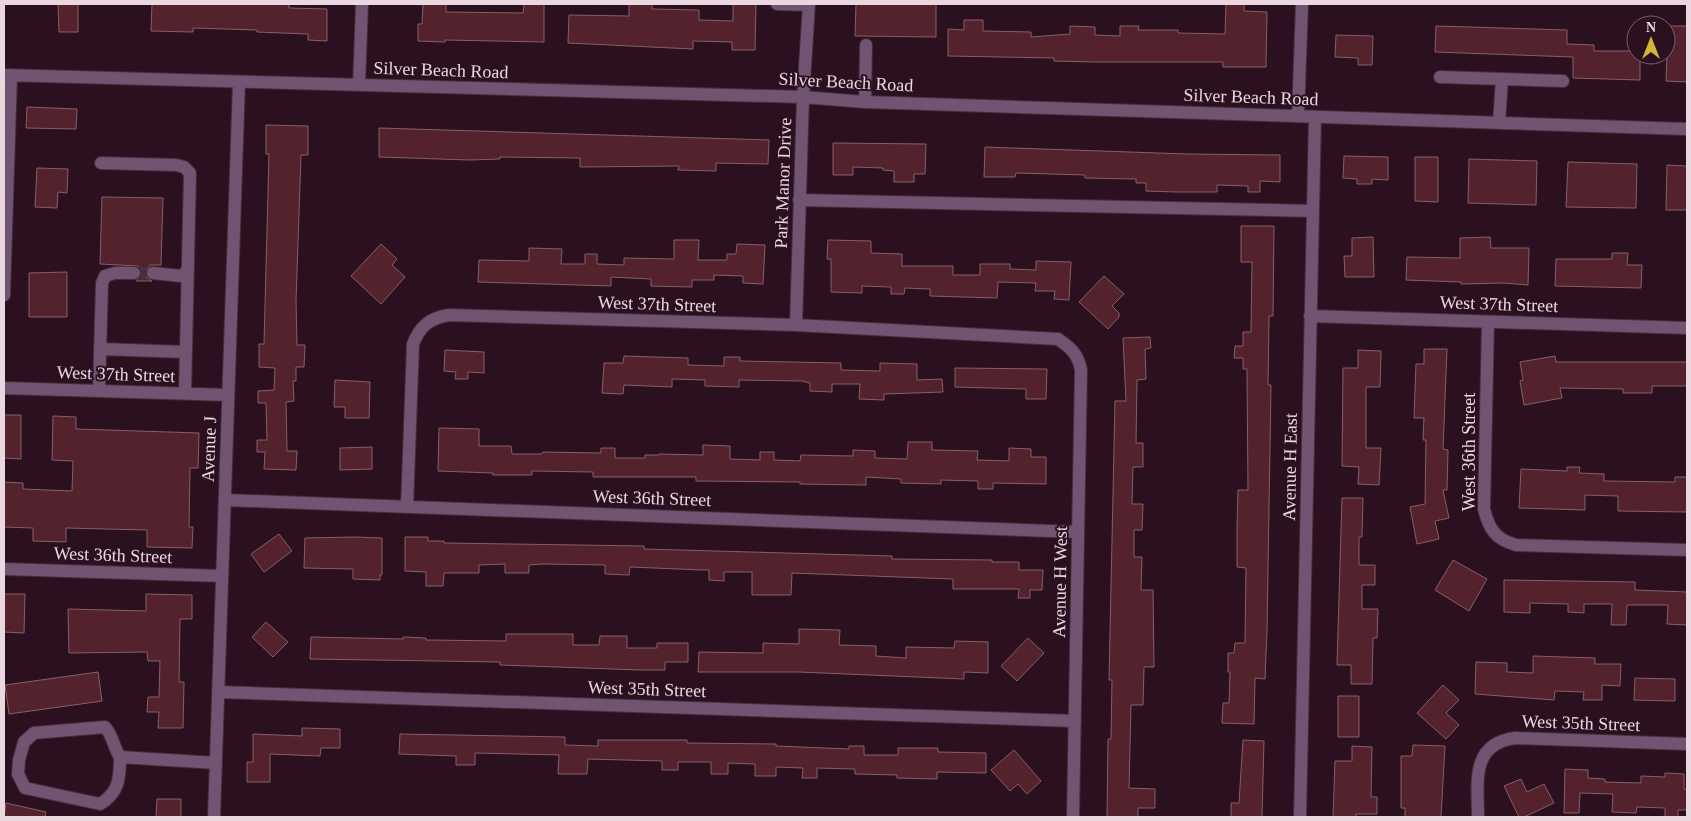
<svg xmlns="http://www.w3.org/2000/svg" width="1691" height="821" viewBox="0 0 1691 821" font-family="Georgia,serif">
  <style>
    .building { fill: #53222c; stroke: #866066 }
    .lines { fill: none; stroke-linecap: round; stroke-linejoin: round }
    .minor-tunnel { stroke: #482f3d; stroke-width: 12; stroke-dasharray: 12 6; stroke-linecap: butt }
    .minor-casing { stroke: #462d3b; stroke-width: 14 }
    .minor { stroke: #715372; stroke-width: 12 }
    .labels { text-anchor: middle; dominant-baseline: central; stroke-width: 4; stroke-linejoin: round; paint-order: stroke }
    .street-label { font-size: 18px; fill: #ead7e0; stroke: #2b1120 }
  </style>
  <rect width="100%" height="100%" fill="#2b1120"/>
  <path class="building" d="M58 4H78V32H59Z
    M152 4H289V8L327 9V41L308 40V34L257 32V30L193 28V32L151 31Z
    M423 4H446V12L523 13 524 4H544V42L445 40V42L418 41V24H422Z
    M629 4H652V9L699 10V20L733 21V4H756L755 50H732V42L693 41V49L568 43 569 15 629 16Z
    M856 4H936V37L855 36Z
    M1226 4H1244V11L1267 12 1266 67H1223V62H1094L1054 61V58L948 56V29L964 30V20H983V31L1031 32V37L1070 34V26L1095 27V35L1120 36V26H1139L1138 30H1178V33L1225 34Z
    M1436 26 1567 30V44L1594 45V51H1636V55H1640V80L1573 78V57L1435 52Z
    M1668 26H1687V82L1666 81Z
    M1336 35 1373 36 1372 65H1358V58L1335 57Z
    M27 107 77 109 76 129 26 128Z
    M266 125 308 126V155H301L296 301 297 345H305L304 367H296V381H293L294 401 286 402 287 451H297L296 470 264 469 265 452H257V440H267L266 403H258V391L274 390 275 368 259 367V344H264L269 154H266Z
    M379 128 769 140 768 164 716 163V171L678 170 679 166 580 167V158L500 157V159L470 160 379 157Z
    M833 143 926 144 925 174H914V182H894V171L883 170V168L853 167V175H833Z
    M985 147 1187 154 1280 155V182L1260 181V192H1248V186L1217 185V192H1176L1146 191V183H1136V179L1085 178V175L1016 173 1015 177H984Z
    M1344 156 1388 157V180L1372 179V184H1357V179L1343 178Z
    M1415 157H1438V202L1415 201Z
    M1469 159 1537 161 1536 205 1468 203Z
    M1568 162 1637 164 1636 208 1566 207Z
    M1667 165 1687 166V210H1666Z
    M37 168 68 169 67 193 58 192 57 208 35 207Z
    M102 197 163 198 161 265H150L145 272 146 277 152 281H136L142 273 138 266 100 264Z
    M1241 226H1274L1273 316H1269L1268 385H1271L1267 631 1265 679 1255 678 1254 724 1222 723 1223 703H1229L1230 672H1228V653H1234L1235 643H1245L1246 568 1237 567V530L1238 490H1248L1247 369H1243V358H1234L1235 346H1243V332H1251L1252 262H1241Z
    M1373 237 1374 277H1345L1344 256H1352V238Z
    M1490 237 1491 248H1529L1528 285 1503 283 1461 284V282L1406 280 1407 257 1460 258V238Z
    M674 240H699L698 260H727V254H736L737 244 765 245 763 284 743 283V276L714 275V280H692V287L651 286V279L611 277V286L478 282 479 260 529 261V248L562 249 561 264H585V254H597V264L624 265V258L674 259Z
    M828 240 871 241V253L902 254V266H953V275H980V264H1010V269L1036 270V261L1071 262 1069 300 1054 299 1055 291H1035L1036 283 998 282 997 298 930 296V289L905 288 904 294H891V287L862 286V293L831 292V259H827Z
    M381 244 397 259 392 265 405 277 381 304 351 276Z
    M1612 253H1628L1627 265H1642L1641 288 1555 286 1556 259H1612Z
    M67 272V317H29V273Z
    M1104 276 1124 294 1112 306 1119 313V317L1108 329 1079 302Z
    M1150 337 1151 348 1145 349 1146 379 1137 380 1136 443H1143V467H1133L1132 504H1143L1142 530H1134V557H1142L1141 590H1153L1154 667H1144L1143 705H1131L1129 788 1155 789V808H1138V817H1107L1108 739H1111L1112 680H1109L1115 401H1126L1123 338Z
    M1424 349H1447L1443 449 1448 450 1447 490H1443L1449 518 1435 521 1439 539 1417 544 1410 507 1425 504 1426 440H1423L1424 418H1414L1416 364H1424Z
    M445 350 484 352V373L468 372V379H455L456 372 444 371Z
    M1358 350 1381 351 1380 387H1366V448H1381L1379 485 1358 484 1359 467 1342 466 1343 368H1358Z
    M624 356 688 358V365L724 366V357H740V361L841 363V370L880 371V363L917 364V380L942 379 943 392 884 394V400L859 399 860 384H832V392L810 391V383L802 381 739 380V387L705 386V380L672 379V387L624 385 623 394 602 393 604 363H623Z
    M1555 356 1556 362H1687V386H1652V393H1623V389L1560 388 1562 398 1524 405 1520 381 1523 380 1520 362Z
    M955 368 1047 369 1046 399H1026V389L955 387Z
    M335 380 370 382 369 418H345V407H334Z
    M4 415H21V459L4 458Z
    M53 416 76 417V429L199 433 198 468H190L189 527H193L192 548 147 547V530L66 528V542L33 541V528L4 527V482L23 483V489L72 491 73 461 52 460Z
    M439 428 479 429V446H511L512 454H542L543 452 601 453V448H615V458H645V455H659V454L703 455V445L730 446V459L760 460V452H774V460L800 461 801 455 853 456V450L875 451V458L907 459 908 442H932V450L978 451 977 460 1009 461V448L1031 449V457H1046V484L993 483V489H978V481L941 480V484L901 483V479L866 477V485L800 484V482L696 481V477H593V472L532 471V475H493V473L438 471Z
    M372 447V469L340 470V448Z
    M1567 467H1580L1579 473 1604 474V481L1675 482V477H1687V512L1618 511V496L1585 495V510L1519 508 1521 469 1567 471Z
    M1342 498H1363L1362 537H1359V565H1375V585H1362V609H1378L1377 638H1373L1372 684H1351V665H1337Z
    M279 534 292 551 264 572 251 554Z
    M354 537 382 538V575H380V580L353 579V569L304 568 305 538Z
    M405 537H428V541H444V543L644 546V549L892 556V559L992 560V562H1019V570H1043L1042 590H1030V598H1018L1019 589H953V579L792 573 791 595H752V572H724V581L709 580V570H702L630 567 629 575 605 574V565L542 564 529 565V573H505V564L479 565V573H444L443 586H426V572L405 571Z
    M1453 560 1487 579 1469 611 1435 590Z
    M1504 580 1635 582V590L1687 592V625L1667 624 1668 605H1627L1626 625H1611L1612 604H1584V613L1568 612V604L1530 603V613L1504 612Z
    M4 594H25L24 633 4 632Z
    M146 594 192 595V619H180L179 682H184L183 728H158L159 712H147L148 697H159L160 661H148L147 652 69 653 68 609 146 611Z
    M266 622 288 642 273 657 252 637Z
    M799 629 840 630 839 645 876 646V656L906 658V647L954 648 955 641 988 642V673L964 672V679L799 672H698L699 652 763 653V643L799 644Z
    M506 634H573V645H599L600 636H627V648H657V643H688V662H665V670H640L500 665V662L310 659 311 637 403 639V637L426 638V640L506 641Z
    M1028 638 1044 653 1017 681 1001 666Z
    M1533 656 1595 658V664H1621L1620 686 1602 685V700H1583L1584 692 1555 691 1554 700 1475 694 1476 662 1507 663V672L1533 673Z
    M98 672 102 701 9 714 5 685Z
    M1635 678 1675 679V701L1634 700Z
    M1443 685 1459 700 1446 713 1459 725 1446 739 1417 713Z
    M1338 696H1359V737H1338Z
    M302 728 340 729V748H321L320 756 270 754V782H247V762H253V734L302 736Z
    M400 734 565 737V745L598 746V740H687V743L776 744V746L849 749V746H864V755H898V748H938V752L986 753V773L937 772V779L897 778V775L855 774V769L817 768V778H802L803 768 776 767V776H755V764L728 763V774H711V762H678V770H662V761L588 759 587 774H558L559 755 475 753V765H456V756L399 754Z
    M1243 740 1264 741 1262 817H1231V803H1239Z
    M1413 745 1445 746 1441 817H1405V808H1401V756H1412Z
    M1352 746 1372 747 1371 797H1377V814H1356V817H1333L1335 761H1352Z
    M1014 750 1041 781 1027 794 1018 784 1010 791 991 770Z
    M1565 769 1588 770V778L1605 779V782L1641 783V776L1665 777V773L1684 774V789H1687V810H1678V817H1665V808L1637 807 1636 813 1612 812 1613 794 1580 793 1579 813H1564Z
    M1521 779 1527 792 1544 784 1554 803 1524 817H1519L1504 786Z
    M157 799H181V817H156Z
    M6 803 46 812 45 817H4Z"/>
  <g class="lines">
    <path class="minor-tunnel" d="M134 273H153"/>
    <g class="minor-casing">
      <path id="minor" d="M777 4 809 5
        M4 75 803 97 865 102 1687 129
        M1440 77 1563 81
        M359 85 362 4
        M865 102 866 45
        M1298 116 1302 4
        M1499 123 1502 79
        M101 163 176 165 184 167 190 173 185 393
        M799 200 1313 211
        M153 273 181 276 187 271
        M4 295 11 75
        M1310 316 1687 328
        M1488 322 1484 509C1489 529 1495 539 1516 545L1687 550
        M796 325 803 97 809 4
        M100 349 186 352
        M4 388 228 395
        M99 391 102 283 105 276 115 273H134
        M225 500 1078 532
        M407 507 413 344C420 326 430 318 449 315L796 325 1058 339C1071 348 1078 354 1081 370L1073 817
        M4 569 222 576
        M218 692 1075 721
        M120 757C120 778 119 793 100 804L25 788 18 774 19 760 24 742 34 733 105 727C113 735 113 747 120 757L216 763
        M214 817 239 82
        M1300 817 1315 117
        M1478 817C1478 783 1470 744 1515 738L1687 744"/>
    </g>
    <use href="#minor" class="minor"/>
  </g>
  <g class="labels">
    <g class="street-label">
      <text transform="translate(441 70) rotate(2)">Silver Beach Road</text>
      <text transform="translate(846 82) rotate(3)">Silver Beach Road</text>
      <text transform="translate(1251 97) rotate(2)">Silver Beach Road</text>
      <text transform="translate(783 183) rotate(-88)">Park Manor Drive</text>
      <text transform="translate(657 304) rotate(2)">West 37th Street</text>
      <text transform="translate(1499 304) rotate(2)">West 37th Street</text>
      <text transform="translate(116 374) rotate(2)">West 37th Street</text>
      <text transform="translate(209 449) rotate(-88)">Avenue J</text>
      <text transform="translate(1469 452) rotate(-90)">West 36th Street</text>
      <text transform="translate(1290 467) rotate(-89)">Avenue H East</text>
      <text transform="translate(652 498) rotate(2)">West 36th Street</text>
      <text transform="translate(113 555) rotate(2)">West 36th Street</text>
      <text transform="translate(1060 582) rotate(-89)">Avenue H West</text>
      <text transform="translate(647 689) rotate(2)">West 35th Street</text>
      <text transform="translate(1581 723) rotate(2)">West 35th Street</text>
    </g>
  </g>
  <rect width="1691" height="821" fill="none" stroke="#ead7e0" stroke-width="10"/>
  <g transform="translate(1651 40)"><circle r="24" fill="#2b1120" stroke="#77606d"/>
  <path d="M0-4L9 19L0 12L-9 19Z" fill="#d0b736"/>
  <text y="-8" font-size="14" font-weight="bold" text-anchor="middle" fill="#ead7e0">N</text>
  </g>
</svg>
